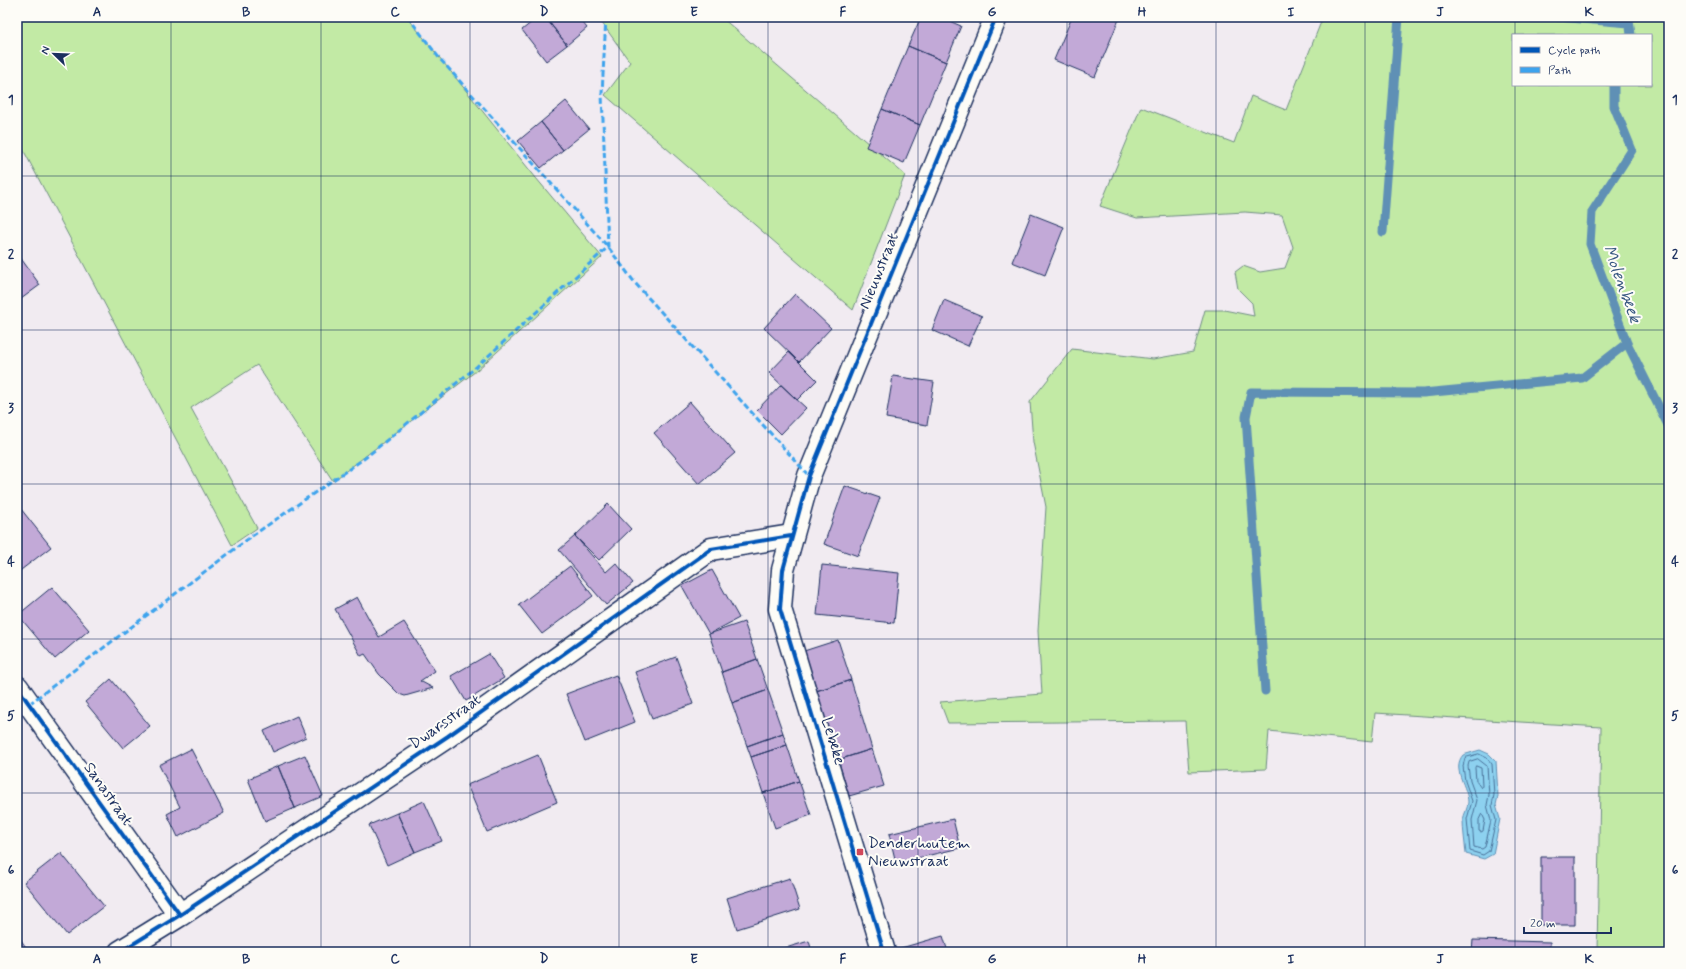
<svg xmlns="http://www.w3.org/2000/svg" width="1686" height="969" viewBox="0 0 1686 969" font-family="Mynerve,sans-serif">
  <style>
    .green { fill: #c2eaa5; stroke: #6e8c82; fill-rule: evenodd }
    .water { fill: #8dd1ef; stroke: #5f90b5 }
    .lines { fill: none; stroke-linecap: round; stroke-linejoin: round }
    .shore { stroke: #497098; stroke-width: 1 }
    .stream { stroke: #5f90b5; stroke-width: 9 }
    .building { fill: #c2a9d7; stroke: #1b2f5e }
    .street-casing { stroke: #1b2f5e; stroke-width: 25 }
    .secondary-casing { stroke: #1b2f5e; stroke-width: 25 }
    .street { stroke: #fdfcf7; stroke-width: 22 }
    .secondary { stroke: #fdfcf7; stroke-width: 22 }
    .quiet { stroke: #3da3ed; stroke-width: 3; stroke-dasharray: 6 3; stroke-linecap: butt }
    .cycleway-casing { stroke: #fdfcf7; stroke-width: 6 }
    .cycleway { stroke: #0057b8; stroke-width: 4 }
    .grid { fill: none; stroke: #1b2f5e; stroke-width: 1; stroke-opacity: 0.55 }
    .poi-dot { fill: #d1495b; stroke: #fdfcf7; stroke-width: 1.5 }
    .labels { text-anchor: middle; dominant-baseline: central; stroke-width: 4; stroke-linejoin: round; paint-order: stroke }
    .street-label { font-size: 16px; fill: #1b2f5e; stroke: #fdfcf7 }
    .poi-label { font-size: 16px; fill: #1b2f5e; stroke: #fdfcf7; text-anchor: start }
    .water-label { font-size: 17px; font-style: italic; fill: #385882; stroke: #fdfcf7 }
    .neatline { fill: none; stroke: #1b2f5e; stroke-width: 1.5 }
    .grid-label { font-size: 13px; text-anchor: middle; font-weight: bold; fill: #1b2f5e }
  </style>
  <rect width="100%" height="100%" fill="#f1ebf1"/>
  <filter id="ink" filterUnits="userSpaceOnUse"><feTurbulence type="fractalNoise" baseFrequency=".025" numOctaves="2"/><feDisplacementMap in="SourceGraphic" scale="8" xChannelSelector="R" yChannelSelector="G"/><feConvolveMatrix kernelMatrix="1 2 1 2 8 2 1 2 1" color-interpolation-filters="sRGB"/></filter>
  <g filter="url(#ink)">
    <path class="green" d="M17 17H407L536 178 602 257 476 371 333 481 257 365 191 408 257 528 232 545 17 138Z
      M602 17H721L905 175 853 310 605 95 630 62 602 23Z
      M1323 17H1669V952H1597L1601 727 1375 713 1372 742 1269 731 1266 769 1189 772 1185 721 948 723 940 702 1042 694 1038 631 1046 507 1033 442 1030 402 1072 349 1153 359 1193 352 1205 310H1224L1254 316 1252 303 1238 289 1235 272 1243 266 1260 272 1285 268 1293 247 1282 215 1245 212 1137 218 1100 206 1141 107 1234 143 1251 96 1286 110ZM1513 35H1651V85H1513Z"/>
    <path class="water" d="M1480 750 1489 754 1496 761 1498 796 1496 805 1500 819 1493 854 1484 859 1466 854C1465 843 1463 831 1463 820 1464 814 1468 808 1468 802 1468 787 1451 769 1463 755Z"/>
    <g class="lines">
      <path class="shore" d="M1479 754 1487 758 1492 764 1494 795 1492 805 1496 820 1489 851 1483 855 1470 851 1467 819 1472 801 1465 781 1463 766 1465 758Z
        M1478 759 1487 766 1489 795 1487 805 1491 820 1485 847 1482 849 1474 847 1472 820 1477 800 1470 781 1468 766 1469 762Z
        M1476 766 1481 768 1482 786 1481 788 1476 781 1475 768Z
        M1482 814 1485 820 1483 831 1481 832 1479 831V820Z"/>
      <path class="stream" d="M1558 17 1629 23
        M1629 19 1631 35
        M1614 85V106L1632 150 1592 212 1590 244 1627 343 1669 427
        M1383 232 1399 17
        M1265 691 1246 417 1251 392 1423 393 1582 378 1627 343"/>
    </g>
    <path class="building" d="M538 17H545L567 45 546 61 522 30Z
      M545 17H578L587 28 567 45Z
      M921 17H940L961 26 946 62 908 46Z
      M1072 17H1120L1095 77 1054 60Z
      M908 46 946 62 920 125 882 109Z
      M566 101 589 129 563 150 541 122Z
      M882 109 920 125 904 163 866 147Z
      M541 122 563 150 541 168 518 141Z
      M1031 214 1064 227 1045 275 1012 262Z
      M17 253 40 285 17 302Z
      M795 294 831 328 799 362 764 328Z
      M944 300 982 316 968 346 932 330Z
      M789 352 817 380 797 400 769 373Z
      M893 376 934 382 927 425 886 418Z
      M781 385 806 408 781 434 757 410Z
      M690 402 735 453 699 484 654 433Z
      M845 486 880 498 858 556 824 544Z
      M17 504 51 547 17 573Z
      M608 504 631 529 599 560 575 536Z
      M575 536 606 572 616 563 633 583 606 605 559 550Z
      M822 565 899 573 894 623 817 615Z
      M570 566 593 596 542 634 519 605Z
      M712 570 739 618 709 634 682 586Z
      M52 587 89 630 55 659 18 615Z
      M357 597 379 637 404 622 435 671 420 681 433 688 405 696 399 694 379 674 365 654 361 656 335 609Z
      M744 622 757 659 722 672 709 634Z
      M838 640 851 680 816 691 804 651Z
      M489 654 504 678 466 701 451 676Z
      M676 657 693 704 652 719 635 672Z
      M757 659 768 690 732 703 722 672Z
      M616 675 635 722 585 742 566 694Z
      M111 679 150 726 123 748 85 702Z
      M851 680 872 749 838 760 816 691Z
      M768 690 783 733 747 746 732 703Z
      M297 716 306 737 273 752 264 731Z
      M783 733 787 745 751 757 747 746Z
      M787 745 799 781 763 793 751 757Z
      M191 749 224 813 178 837 167 814 180 807 159 765Z
      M872 749 884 786 849 796 838 760Z
      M305 755 323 796 295 808 278 766Z
      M538 755 557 802 487 832 467 785Z
      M278 766 295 808 265 821 248 779Z
      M799 781 811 815 775 828 763 793Z
      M424 801 442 841 415 852 397 813Z
      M397 813 415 852 387 865 369 825Z
      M953 819 960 848 896 863 889 834Z
      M61 853 104 906 67 935 24 882Z
      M1541 857H1575V925H1541Z
      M790 878 800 909 737 929 727 898Z
      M17 934 29 952H17Z
      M943 936 948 952H902L901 948Z
      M1473 940 1550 942V952H1472Z
      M809 941 812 952H772Z"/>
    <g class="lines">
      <g class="street-casing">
        <path id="street" d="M17 687 180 915
          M120 952 180 915 448 736 711 549 791 536"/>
      </g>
      <g class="secondary-casing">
        <path id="secondary" d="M884 952 780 609 783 570 809 476 996 17"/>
      </g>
      <use href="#street" class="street"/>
      <use href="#secondary" class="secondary"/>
      <path class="quiet" d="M408 17 440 59 608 247 635 283 809 476
        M606 17 602 94 608 247
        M29 704 252 536 365 458 475 368 608 247"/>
      <g class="cycleway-casing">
        <path id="cycleway" d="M17 687 180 915
          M120 952 180 915 448 736 711 549 791 536
          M884 952 780 609 783 570 809 476 996 17"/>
      </g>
      <use href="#cycleway" class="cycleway"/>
    </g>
  </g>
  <path class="grid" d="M171 17V952M321 17V952M470 17V952M619 17V952M768 17V952M918 17V952M1067 17V952M1216 17V952M1365 17V952M1515 17V35M1515 85V952M17 176H1669M17 330H1669M17 484H1669M17 639H1669M17 793H1669"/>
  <rect class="poi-dot" x="856" y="848" width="8" height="8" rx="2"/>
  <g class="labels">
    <g class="street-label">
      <text transform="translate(879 271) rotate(-68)">Nieuwstraat</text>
      <text transform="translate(445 722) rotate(-35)">Dwarsstraat</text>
      <text transform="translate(833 741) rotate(73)">Lebeke</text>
      <text transform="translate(108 794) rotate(55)">Sanastraat</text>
    </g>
    <g class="poi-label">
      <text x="868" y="843">Denderhoutem<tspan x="868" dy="18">Nieuwstraat</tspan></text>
    </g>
    <g class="water-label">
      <text transform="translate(1622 284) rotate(70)">Molenbeek</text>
    </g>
  </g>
  <rect width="1686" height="969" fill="none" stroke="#fdfcf7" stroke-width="44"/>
  <rect x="1512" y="34" width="140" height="52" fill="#fdfcf7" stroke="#a3aaba"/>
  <rect x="1520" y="47" width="20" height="6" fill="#0057b8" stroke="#a3aaba"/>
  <text x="1548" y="54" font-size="12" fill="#1b2f5e">Cycle path</text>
  <rect x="1520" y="67" width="20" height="6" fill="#3da3ed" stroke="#a3aaba"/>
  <text x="1548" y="74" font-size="12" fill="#1b2f5e">Path</text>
  <g transform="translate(54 54) rotate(293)" stroke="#fdfcf7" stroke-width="3" paint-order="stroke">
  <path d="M0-3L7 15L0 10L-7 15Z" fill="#1b2f5e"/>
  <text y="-6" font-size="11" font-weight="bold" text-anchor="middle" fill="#1b2f5e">N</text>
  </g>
  <path d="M1524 927v6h87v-6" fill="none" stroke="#1b2f5e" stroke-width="2"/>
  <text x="1530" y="927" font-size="12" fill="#1b2f5e" stroke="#fdfcf7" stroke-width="3" paint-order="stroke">20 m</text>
  <rect x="22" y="22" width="1642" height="925" class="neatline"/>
  <g class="grid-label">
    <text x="97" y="16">A</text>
    <text x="246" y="16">B</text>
    <text x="395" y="16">C</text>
    <text x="544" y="16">D</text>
    <text x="694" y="16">E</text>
    <text x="843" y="16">F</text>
    <text x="992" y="16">G</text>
    <text x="1142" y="16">H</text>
    <text x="1291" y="16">I</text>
    <text x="1440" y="16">J</text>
    <text x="1589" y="16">K</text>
    <text x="11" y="104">1</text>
    <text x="1675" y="104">1</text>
    <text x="11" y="258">2</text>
    <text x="1675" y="258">2</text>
    <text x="11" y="412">3</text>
    <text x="1675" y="412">3</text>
    <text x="11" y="566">4</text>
    <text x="1675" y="566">4</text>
    <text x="11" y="720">5</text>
    <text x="1675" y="720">5</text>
    <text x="11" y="874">6</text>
    <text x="1675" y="874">6</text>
    <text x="97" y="963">A</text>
    <text x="246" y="963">B</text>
    <text x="395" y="963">C</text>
    <text x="544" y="963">D</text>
    <text x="694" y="963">E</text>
    <text x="843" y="963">F</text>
    <text x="992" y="963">G</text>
    <text x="1142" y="963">H</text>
    <text x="1291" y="963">I</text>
    <text x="1440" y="963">J</text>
    <text x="1589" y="963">K</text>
  </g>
</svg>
